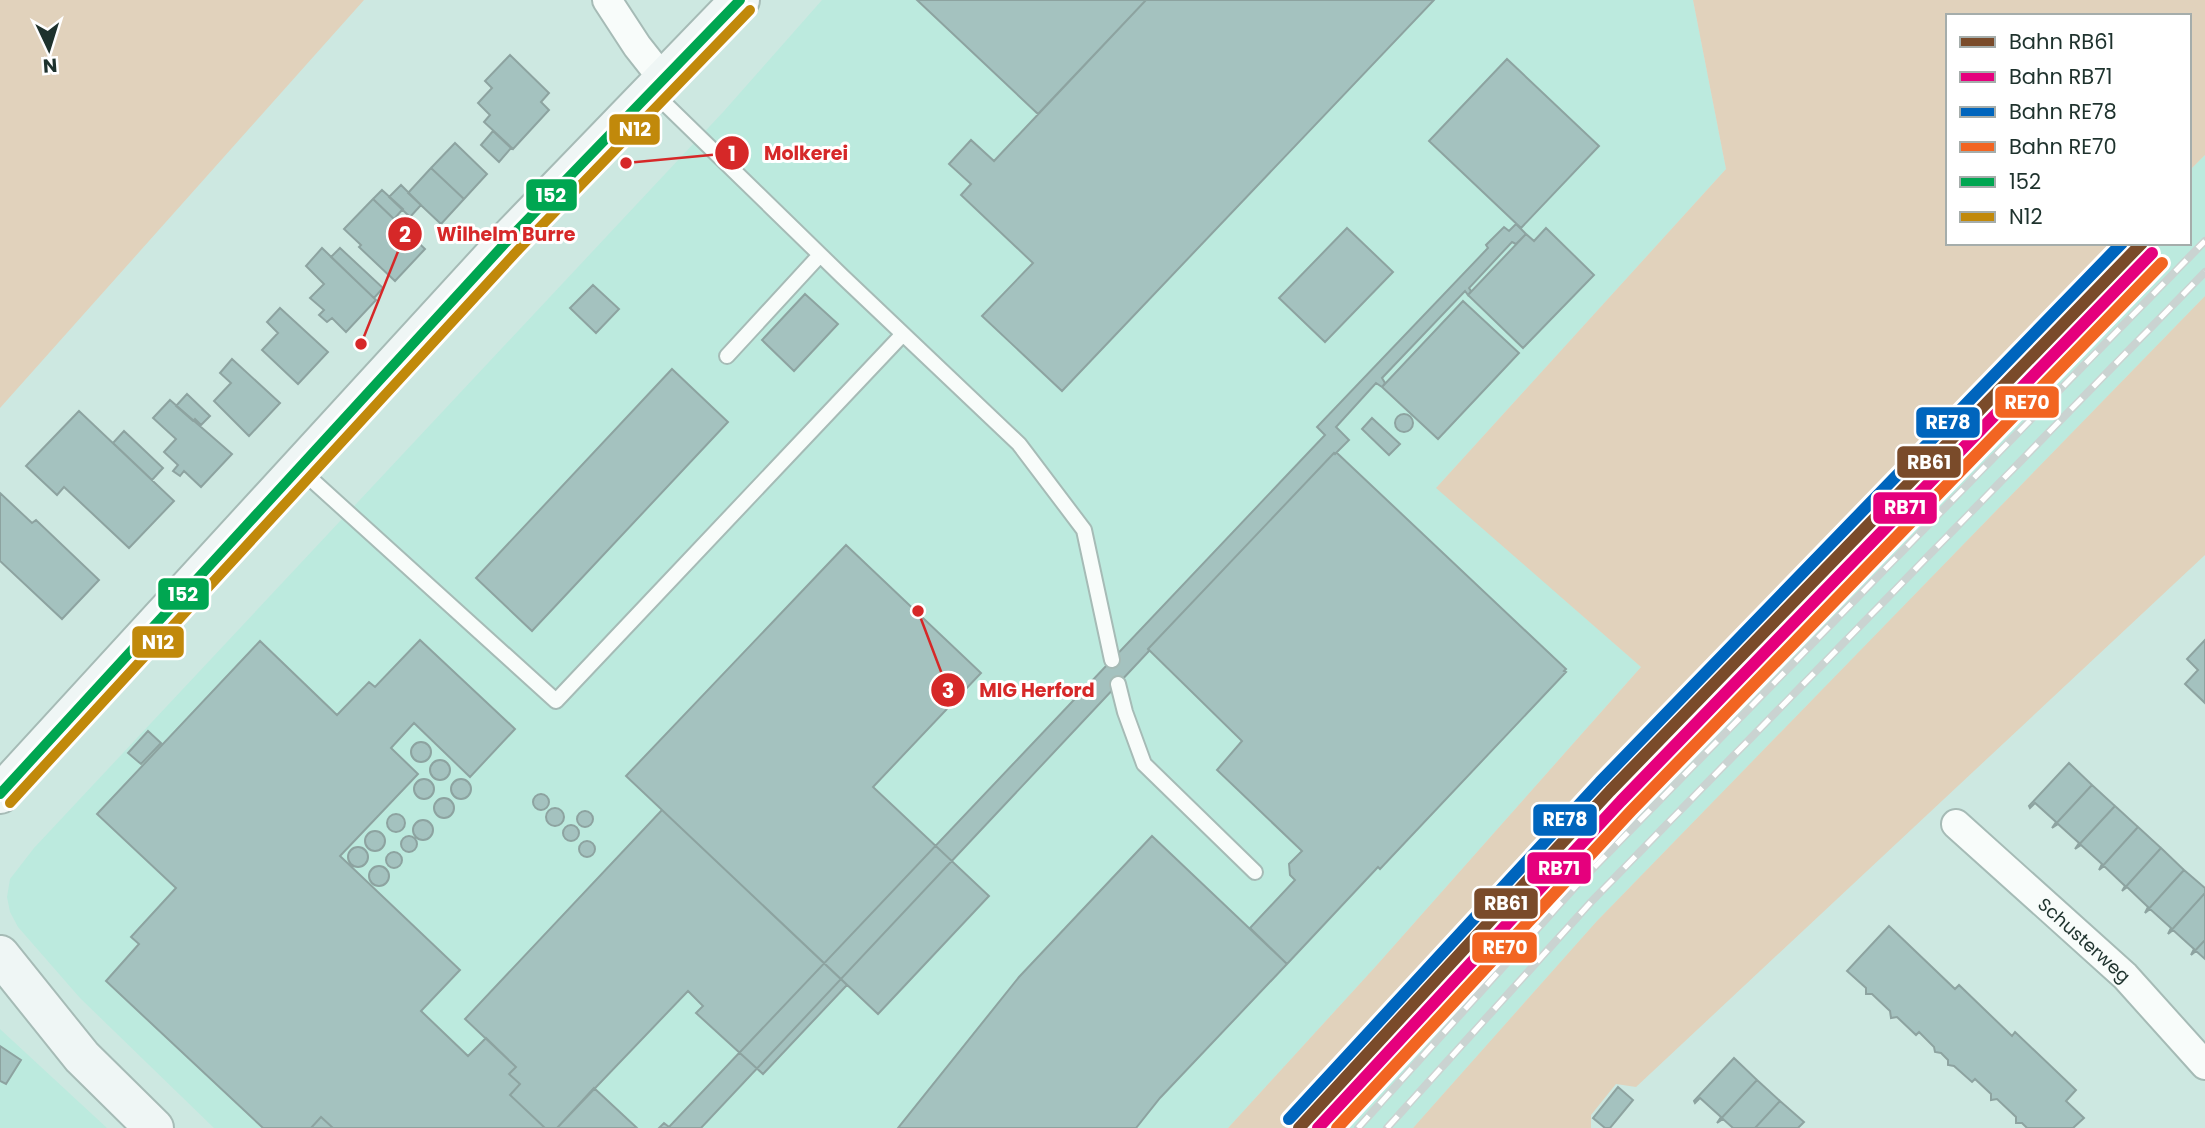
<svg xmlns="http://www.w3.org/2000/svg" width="2205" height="1128" viewBox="0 0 2205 1128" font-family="Poppins,sans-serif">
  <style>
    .built { fill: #bceade }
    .green { fill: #e1d2bc }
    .building { fill: #a4c2bf; stroke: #8da3a0; stroke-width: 2 }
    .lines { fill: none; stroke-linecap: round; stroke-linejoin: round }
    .lane-casing { stroke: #a6bbb6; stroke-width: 18 }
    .street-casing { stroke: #a6bbb6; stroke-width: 32 }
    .secondary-casing { stroke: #a6bbb6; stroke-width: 42 }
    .lane { stroke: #f8fcfa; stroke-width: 14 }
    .street { stroke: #f8fcfa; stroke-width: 28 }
    .secondary { stroke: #eff6f5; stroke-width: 38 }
    .rail-casing { stroke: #cad3d1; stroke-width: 8 }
    .rail { stroke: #fff; stroke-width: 5; stroke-dasharray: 16; stroke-linecap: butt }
    .bus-1-casing { stroke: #fff; stroke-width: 16 }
    .bus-2-casing { stroke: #fff; stroke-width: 16 }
    .bus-1 { stroke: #00a651; stroke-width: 10 }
    .bus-2 { stroke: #c1890b; stroke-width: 10 }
    .rail-1-casing { stroke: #fff; stroke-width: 18 }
    .rail-2-casing { stroke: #fff; stroke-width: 18 }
    .rail-3-casing { stroke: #fff; stroke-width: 18 }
    .rail-4-casing { stroke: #fff; stroke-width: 18 }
    .rail-1 { stroke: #7a4b2a; stroke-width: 12 }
    .rail-2 { stroke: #e5007d; stroke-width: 12 }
    .rail-3 { stroke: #0065bd; stroke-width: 12 }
    .rail-4 { stroke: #f26522; stroke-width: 12 }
    .labels { text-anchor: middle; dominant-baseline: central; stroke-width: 6; stroke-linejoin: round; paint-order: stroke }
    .street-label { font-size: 18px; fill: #1e322d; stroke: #fff }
    .leader { fill: none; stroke: #d62828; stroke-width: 2.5 }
    .callout-dot { fill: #d62828; stroke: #fff; stroke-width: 2.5 }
    .mark-label { font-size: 21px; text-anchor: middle; font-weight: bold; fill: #fff }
    .callout-label { font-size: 19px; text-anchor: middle; font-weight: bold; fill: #d62828; stroke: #fff; stroke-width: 6; stroke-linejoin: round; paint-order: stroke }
    .line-badge { stroke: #fff; stroke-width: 2.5 }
    .badge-label { font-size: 19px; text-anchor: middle; font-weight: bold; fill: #fff }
  </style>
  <rect width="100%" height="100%" fill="#cde8e1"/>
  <path class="built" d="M822 0H1693L1726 169 1437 487 1641 667 1376 966 1228 1128H214L80 998 18 927 10 912 7 897 10 879 34 848 724 111Z
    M2205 155V296L1596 922 1413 1128H1286L1517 866 2121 243H2189V171Z
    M0 1029 107 1128H0Z"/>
  <path class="green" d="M0 0H364L0 408Z
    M1693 0H2205V155L2189 171V16H1948V243H2121L1517 866 1286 1128H1228L1376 966 1641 667 1436 488 1726 169Z
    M2205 296V555L1636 1087 1616 1084 1591 1115V1128H1413L1596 922Z"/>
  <path class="building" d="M917 0H1146L1038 114Z
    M1146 0H1434L1062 391 982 316 1033 263 961 195 971 184 949 164 971 140 994 161Z
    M510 55 549 93 541 102 549 110 513 149 484 122 490 115 478 103 492 88 485 81Z
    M1507 59 1599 146 1521 228 1429 141Z
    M493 131 511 148 499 162 481 145Z
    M455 143 487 174 464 199 431 168Z
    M431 168 464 199 441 224 408 193Z
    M401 185 421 205 410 217 389 197Z
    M382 190 403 209 394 219 373 199Z
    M373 199 425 249 395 281 359 247 361 245 344 229Z
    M1516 224 1526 234 1516 244 1512 242 1469 288 1471 291 1468 295 1465 291 1382 378 1385 383 1382 387 1376 383 1336 427 1349 440 1335 454 1334 453 1148 649 1149 651 701 1128H659L664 1123 669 1127 1325 435 1317 427 1488 248 1486 245 1504 227 1509 231Z
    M1347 228 1393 272 1325 342 1279 298Z
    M1546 228 1594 275 1523 348 1468 295 1526 234 1534 241Z
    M322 248 376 300 346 332 332 318 327 322 319 315 324 310 310 298 324 284 306 266Z
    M340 248 383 288 374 298 331 257Z
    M593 285 619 309 596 333 570 308Z
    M805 294 838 324 794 371 762 340Z
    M1463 301 1519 353 1438 439 1382 387Z
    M280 308 328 352 298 384 262 350 278 333 267 322Z
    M232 359 280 403 249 436 214 401 231 383 220 373Z
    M672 369 728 422 532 631 476 578Z
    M187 394 210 416 201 425 195 419 193 421 176 406Z
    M170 400 232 454 201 487 184 471 180 476 173 471 178 465 164 452 176 439 153 418Z
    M79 411 174 501 129 548 64 487 57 495 26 466Z
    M1395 423a9 9 0 1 1 18 0a9 9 0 1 1-18 0Z
    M1372 418 1400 444 1389 455 1362 429Z
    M124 431 163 468 152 480 113 443Z
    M1334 453H1337L1566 669 1564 671 1566 672 1380 869 1378 867 1287 964 1250 928 1295 880 1290 875 1289 864 1302 851 1217 770 1242 741 1148 649Z
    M0 493 32 523 36 520 99 580 62 619 0 561Z
    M846 545 981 673 873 787 989 896 878 1014 626 776Z
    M420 640 515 729 470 777 414 723 391 748 418 774 340 856 460 970 421 1011 468 1056 486 1038 516 1067 509 1074 520 1084 510 1095 545 1128H333L321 1117 311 1128H263L106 981 139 944 131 937 176 888 97 814 260 641 337 715 369 682 375 687Z
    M2205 640V703L2185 684 2198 670 2187 659Z
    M148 731 161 743 141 764 128 753Z
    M411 752a10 10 0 1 1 20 0a10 10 0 1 1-20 0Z
    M430 770a10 10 0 1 1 20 0a10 10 0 1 1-20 0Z
    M2069 763 2092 785 2052 828 2056 822 2035 803 2030 808 2029 806Z
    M414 789a10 10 0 1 1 20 0a10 10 0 1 1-20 0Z
    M451 789a10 10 0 1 1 20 0a10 10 0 1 1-20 0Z
    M2092 785 2115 806 2075 849 2079 843 2058 824 2052 828Z
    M533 802a8 8 0 1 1 16 0a8 8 0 1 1-16 0Z
    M434 808a10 10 0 1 1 20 0a10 10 0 1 1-20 0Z
    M2115 806 2138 827 2099 870 2102 864 2081 845 2075 849Z
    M546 817a9 9 0 1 1 18 0a9 9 0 1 1-18 0Z
    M662 810 847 985 763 1074 696 1013 703 1006 688 991 557 1128H545L510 1095 520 1084 509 1074 516 1067 465 1019Z
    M577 819a8 8 0 1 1 16 0a8 8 0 1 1-16 0Z
    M387 823a9 9 0 1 1 18 0a9 9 0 1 1-18 0Z
    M413 830a10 10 0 1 1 20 0a10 10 0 1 1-20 0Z
    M563 833a8 8 0 1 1 16 0a8 8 0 1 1-16 0Z
    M2138 827 2161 848 2122 891 2125 886 2104 866 2099 870Z
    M365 841a10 10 0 1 1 20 0a10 10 0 1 1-20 0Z
    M401 844a8 8 0 1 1 16 0a8 8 0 1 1-16 0Z
    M1152 836 1287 964 1160 1098 1136 1128H898L1019 977Z
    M579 849a8 8 0 1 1 16 0a8 8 0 1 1-16 0Z
    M348 857a10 10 0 1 1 20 0a10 10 0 1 1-20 0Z
    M2161 848 2184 870 2145 913 2148 907 2127 887 2122 891Z
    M386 860a8 8 0 1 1 16 0a8 8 0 1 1-16 0Z
    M369 876a10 10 0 1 1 20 0a10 10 0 1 1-20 0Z
    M2184 870 2205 888V893L2168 934 2171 928 2150 909 2145 913Z
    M2205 893V940L2191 955 2194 949 2173 930 2168 934Z
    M1889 926 1955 989 1959 985 2012 1036 2015 1032 2076 1090 2066 1101 2084 1118 2073 1128H2027L2022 1123H2016V1117L1997 1099 1991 1100V1094L1975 1079 1972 1082 1954 1066 1948 1065V1060L1941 1053 1935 1052 1934 1047 1919 1032 1916 1035 1897 1017 1891 1018 1890 1011 1872 994H1866V988L1847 971Z
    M2205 940V959L2196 951 2191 955Z
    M0 1046 21 1060 6 1084 0 1081Z
    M1734 1058 1757 1080 1717 1123 1721 1117 1700 1098 1695 1103 1694 1101Z
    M1757 1080 1780 1101 1755 1128H1733L1723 1119 1717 1123Z
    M1618 1087 1633 1100 1610 1128H1605L1593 1118Z
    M594 1088 637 1128H557Z
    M1780 1101 1804 1122 1798 1128H1755Z
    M321 1117 333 1128H311Z"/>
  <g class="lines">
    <g class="lane-casing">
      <path id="lane" d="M653 92 842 276 1019 444 1084 530 1112 660
        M727 356 820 255
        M301 470 556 701 903 334
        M1118 684 1125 712 1144 764 1255 872"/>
    </g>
    <g class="street-casing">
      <g id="street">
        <path d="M607 0 637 46 663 79"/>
        <path id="s1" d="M1956 824 2125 976 2205 1065"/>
      </g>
    </g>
    <g class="secondary-casing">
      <path id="secondary" d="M0 794 509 239 740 0
        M0 955 82 1057 154 1128"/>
    </g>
    <use href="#lane" class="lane"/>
    <use href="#street" class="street"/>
    <use href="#secondary" class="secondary"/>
    <g class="rail-casing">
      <path id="rail" d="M1358 1128 1575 887 2205 241
        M1387 1128 1591 902 2205 272"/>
    </g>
    <use href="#rail" class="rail"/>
    <g class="bus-1-casing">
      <path id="bus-1" d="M0 794 509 239 740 0"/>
    </g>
    <g class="bus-2-casing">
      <path id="bus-2" d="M10 803 519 249 750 10"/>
    </g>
    <use href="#bus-1" class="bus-1"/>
    <use href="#bus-2" class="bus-2"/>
    <g class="rail-1-casing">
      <path id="rail-1" d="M1299 1128 1610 791 2142 243"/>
    </g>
    <g class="rail-2-casing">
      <path id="rail-2" d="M1318 1128 1621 801 2152 253"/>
    </g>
    <g class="rail-3-casing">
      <path id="rail-3" d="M1289 1119 1600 782 2122 243"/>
    </g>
    <g class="rail-4-casing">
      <path id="rail-4" d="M1337 1128 1631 811 2162 263"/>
    </g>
    <use href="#rail-1" class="rail-1"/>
    <use href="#rail-2" class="rail-2"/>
    <use href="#rail-3" class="rail-3"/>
    <use href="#rail-4" class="rail-4"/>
  </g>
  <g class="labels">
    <g class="street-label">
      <text stroke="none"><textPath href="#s1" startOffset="173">Schusterweg</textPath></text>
    </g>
  </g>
  <path class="leader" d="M626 163L732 153M361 344L405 234M918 611L948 690"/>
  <g class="callout-dot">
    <circle cx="626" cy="163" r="7"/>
    <circle cx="361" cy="344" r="7"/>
    <circle cx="918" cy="611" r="7"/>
    <circle cx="732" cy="153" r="18"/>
    <circle cx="405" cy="234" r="18"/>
    <circle cx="948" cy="690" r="18"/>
  </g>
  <g class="mark-label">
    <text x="732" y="161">1</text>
    <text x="405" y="242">2</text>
    <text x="948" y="698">3</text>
  </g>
  <g class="callout-label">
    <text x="806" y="160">Molkerei</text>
    <text x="506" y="241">Wilhelm Burre</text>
    <text x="1037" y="697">MIG Herford</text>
  </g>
  <g class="line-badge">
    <rect x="608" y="113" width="53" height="33" rx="7" fill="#c1890b"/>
    <rect x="525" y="178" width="53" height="34" rx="7" fill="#00a651"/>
    <rect x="1994" y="385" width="66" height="34" rx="7" fill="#f26522"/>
    <rect x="1915" y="406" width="66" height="33" rx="7" fill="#0065bd"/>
    <rect x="1896" y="445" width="66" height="34" rx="7" fill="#7a4b2a"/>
    <rect x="1872" y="491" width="66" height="34" rx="7" fill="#e5007d"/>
    <rect x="157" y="577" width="53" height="34" rx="7" fill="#00a651"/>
    <rect x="131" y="625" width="54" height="34" rx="7" fill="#c1890b"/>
    <rect x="1532" y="803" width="66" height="34" rx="7" fill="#0065bd"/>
    <rect x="1526" y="851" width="66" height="34" rx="7" fill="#e5007d"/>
    <rect x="1473" y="887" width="66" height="33" rx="7" fill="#7a4b2a"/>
    <rect x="1471" y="931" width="67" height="33" rx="7" fill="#f26522"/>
  </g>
  <g class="badge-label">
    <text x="635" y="136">N12</text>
    <text x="551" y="202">152</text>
    <text x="2027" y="409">RE70</text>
    <text x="1948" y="429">RE78</text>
    <text x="1929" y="469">RB61</text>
    <text x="1905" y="514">RB71</text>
    <text x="183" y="601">152</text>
    <text x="158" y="649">N12</text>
    <text x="1565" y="826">RE78</text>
    <text x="1559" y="875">RB71</text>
    <text x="1506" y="910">RB61</text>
    <text x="1505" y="954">RE70</text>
  </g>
  <rect x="1946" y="14" width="245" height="231" fill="#ffffff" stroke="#a5adab" stroke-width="2"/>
  <rect x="1960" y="37" width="35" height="10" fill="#7a4b2a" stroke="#a5adab" stroke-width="2"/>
  <text x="2009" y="49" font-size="21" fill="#1e322d">Bahn RB61</text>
  <rect x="1960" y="72" width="35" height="10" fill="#e5007d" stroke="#a5adab" stroke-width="2"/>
  <text x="2009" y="84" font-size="21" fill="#1e322d">Bahn RB71</text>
  <rect x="1960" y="107" width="35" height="10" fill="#0065bd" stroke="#a5adab" stroke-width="2"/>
  <text x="2009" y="119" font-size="21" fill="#1e322d">Bahn RE78</text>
  <rect x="1960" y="142" width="35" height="10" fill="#f26522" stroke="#a5adab" stroke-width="2"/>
  <text x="2009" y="154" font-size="21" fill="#1e322d">Bahn RE70</text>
  <rect x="1960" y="177" width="35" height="10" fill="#00a651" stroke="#a5adab" stroke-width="2"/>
  <text x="2009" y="189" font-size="21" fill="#1e322d">152</text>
  <rect x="1960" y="212" width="35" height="10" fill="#c1890b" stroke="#a5adab" stroke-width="2"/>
  <text x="2009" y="224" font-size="21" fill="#1e322d">N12</text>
  <g transform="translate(49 49) rotate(176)" stroke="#ffffff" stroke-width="5" paint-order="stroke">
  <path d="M0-5L12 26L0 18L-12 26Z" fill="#1e322d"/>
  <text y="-10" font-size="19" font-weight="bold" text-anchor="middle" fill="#1e322d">N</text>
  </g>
</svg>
